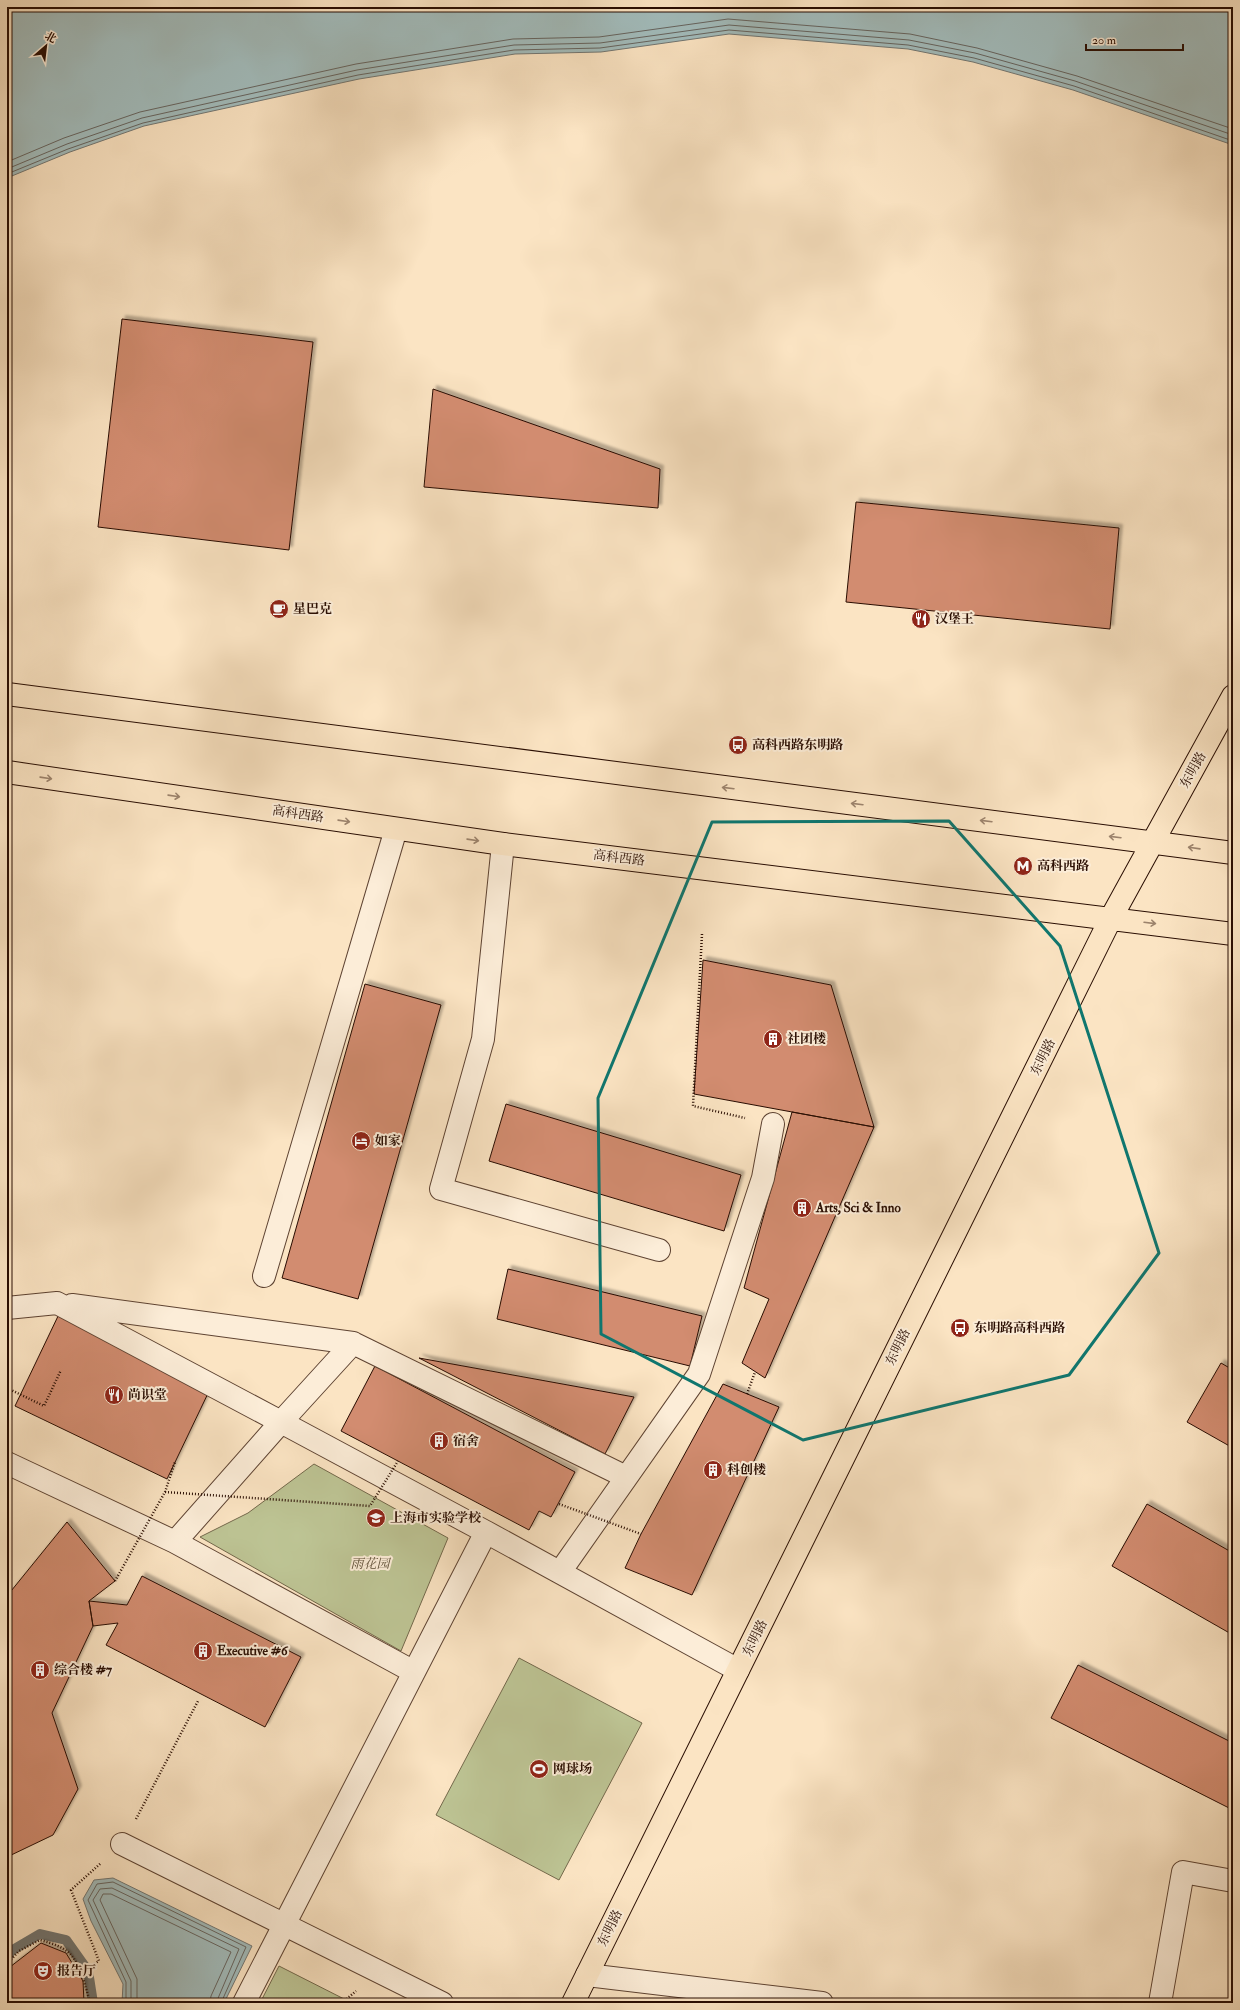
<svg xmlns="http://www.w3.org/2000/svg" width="1240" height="2010" viewBox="0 0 1240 2010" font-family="'IM FELL Double Pica','Noto Serif SC',serif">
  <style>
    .green { fill: #bdc494; stroke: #73684b }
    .water { fill: #a2bcbc; stroke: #727672 }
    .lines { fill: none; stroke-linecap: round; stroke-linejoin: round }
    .shore { stroke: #66645f; stroke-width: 1 }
    .stream { stroke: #727672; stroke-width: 10 }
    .building { fill: #d28c6f; stroke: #290d02; filter: url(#shadow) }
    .minor-casing { stroke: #5e4332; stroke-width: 24 }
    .major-casing { stroke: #290d02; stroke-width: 24 }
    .path { stroke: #290d02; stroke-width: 2.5; stroke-dasharray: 1 2; stroke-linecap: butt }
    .minor { stroke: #fcedd8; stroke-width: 22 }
    .major { stroke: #fbe4c3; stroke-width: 22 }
    .path-bridge { stroke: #290d02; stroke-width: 2.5; stroke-dasharray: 1 2; stroke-linecap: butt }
    .oneway { stroke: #9c836c }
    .marked { fill: none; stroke: #0f766e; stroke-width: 3; stroke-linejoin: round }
    .labels { text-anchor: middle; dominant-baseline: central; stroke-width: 4; stroke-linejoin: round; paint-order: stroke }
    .poi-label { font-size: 13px; font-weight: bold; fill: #290d02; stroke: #fcedd8; text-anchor: start }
    .street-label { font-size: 13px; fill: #290d02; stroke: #fcedd8 }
    .park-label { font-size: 13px; font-style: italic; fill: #5d4d35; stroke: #fcedd8 }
  </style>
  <defs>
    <filter id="shadow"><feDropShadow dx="3.5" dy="-3.5" stdDeviation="1" flood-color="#0004"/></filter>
  </defs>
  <rect width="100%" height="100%" fill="#fbe4c3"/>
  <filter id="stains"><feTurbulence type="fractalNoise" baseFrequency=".005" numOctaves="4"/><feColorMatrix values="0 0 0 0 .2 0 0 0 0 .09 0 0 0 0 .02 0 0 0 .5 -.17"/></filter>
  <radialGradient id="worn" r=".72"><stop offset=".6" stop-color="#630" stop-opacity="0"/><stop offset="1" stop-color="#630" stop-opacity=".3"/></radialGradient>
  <path class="green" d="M314 1464 448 1538 401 1651 200 1537 248 1513Z
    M519 1658 642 1723 559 1880 436 1815Z
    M279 1966 352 2003H260Z"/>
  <path class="water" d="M7 7H1233V145L1073 90 973 62 908 49 729 34 601 52 515 54 359 79 144 126 70 152 7 178Z
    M113 1878 252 1946 224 2003H122L123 1984 91 1921 83 1899 94 1880Z"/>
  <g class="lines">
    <path class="shore" d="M7 162 64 138 140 112 356 64 513 39 599 37 728 19 910 34 977 48 1077 76 1233 129
      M7 169 67 144 142 118 357 70 514 45 600 43 729 25 909 40 975 53 1075 81 1233 135
      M7 174 68 149 143 123 358 75 514 50 600 48 729 30 908 45 974 58 1074 86 1233 141
      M126 2003V1982L88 1900 97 1884 113 1882 246 1947 221 2003
      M131 2003V1981L93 1900 100 1889 112 1888 239 1949 216 2003
      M137 2003V1979L100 1900 103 1894H111L231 1952 211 1996 210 2003"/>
    <path class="stream" d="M7 1958 11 1951 40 1934 66 1940 88 1971 93 2003"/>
  </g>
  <path class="building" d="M122 319 313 342 289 550 98 527Z
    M433 389 660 469 658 508 424 487Z
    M856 502 1119 528 1110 629 846 602Z
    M703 960 831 985 874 1127 694 1094Z
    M365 984 441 1005 358 1299 282 1278Z
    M506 1104 741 1175 724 1231 489 1161Z
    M792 1112 874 1127 765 1378 742 1363 769 1299 744 1288Z
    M508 1269 702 1316 690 1366 497 1319Z
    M60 1312 212 1385 167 1479 15 1406Z
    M419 1358 634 1397 605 1454Z
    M1221 1363 1233 1370V1448L1187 1422Z
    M375 1366 575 1472 551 1517 539 1511 529 1530 341 1431Z
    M723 1384 779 1407 692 1595 625 1568 641 1534Z
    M1147 1504 1233 1553V1635L1112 1566Z
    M67 1522 115 1581 89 1601 93 1626 52 1713 78 1789 53 1835 7 1857V1596Z
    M142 1576 301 1657 265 1727 106 1645 118 1623 93 1626 89 1601 127 1605Z
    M1078 1665 1233 1743V1810L1051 1718Z
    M41 1943 66 1953 83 1981 84 2003H7V1975L10 1967Z"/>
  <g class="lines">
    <g class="minor-casing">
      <path id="minor" d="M503 844 483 1039 441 1189 659 1250
        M264 1276 396 829
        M72 1305 353 1343
        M7 1308 57 1303 281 1422 353 1343 626 1477
        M7 1463 175 1542 281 1422 486 1532 244 2003
        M486 1532 738 1670
        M175 1542 414 1672
        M560 1572 699 1374 763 1178 773 1124
        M122 1844 442 2003
        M587 1975 822 2003
        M1160 2003 1183 1872 1233 1881"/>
    </g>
    <g class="major-casing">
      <path id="major" d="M7 694 1233 853
        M7 772 503 844 1233 934
        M573 2003 1111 918 1233 696"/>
    </g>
    <path class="path" d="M702 934 693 1106 745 1118
      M7 1388 44 1406 61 1370
      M747 1394 755 1372
      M136 1819 198 1701
      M7 1964 19 1951 40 1940C67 1947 76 1954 84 1982 86 1989 89 1996 89 2003
      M81 1971 99 1961 71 1890 101 1863
      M342 2003 356 1991"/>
    <use href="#minor" class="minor"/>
    <use href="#major" class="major"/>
    <path class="path-bridge" d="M165 1492 370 1506 398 1461
      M559 1504 641 1534
      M115 1581 165 1492 175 1462"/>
  </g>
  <defs><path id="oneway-shaft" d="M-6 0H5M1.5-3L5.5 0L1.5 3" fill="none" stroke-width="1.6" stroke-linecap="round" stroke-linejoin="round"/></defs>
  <g class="oneway">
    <use href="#oneway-shaft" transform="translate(46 778) rotate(8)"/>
    <use href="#oneway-shaft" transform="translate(728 788) rotate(-173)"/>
    <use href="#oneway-shaft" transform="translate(174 796) rotate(8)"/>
    <use href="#oneway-shaft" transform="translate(857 804) rotate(-173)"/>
    <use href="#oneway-shaft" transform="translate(344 821) rotate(8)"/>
    <use href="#oneway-shaft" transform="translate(986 821) rotate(-173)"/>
    <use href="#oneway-shaft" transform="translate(1115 837) rotate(-173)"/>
    <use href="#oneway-shaft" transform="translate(473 840) rotate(8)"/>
    <use href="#oneway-shaft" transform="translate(1194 848) rotate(-172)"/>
    <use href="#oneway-shaft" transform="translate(1150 923) rotate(7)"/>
  </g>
  <path class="marked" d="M949 821 1060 946 1159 1253 1069 1375 803 1440 601 1334 598 1098 712 822Z"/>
  <defs>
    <g id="cafe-disc" transform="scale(1)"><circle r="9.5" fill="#8f2418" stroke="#fcedd8"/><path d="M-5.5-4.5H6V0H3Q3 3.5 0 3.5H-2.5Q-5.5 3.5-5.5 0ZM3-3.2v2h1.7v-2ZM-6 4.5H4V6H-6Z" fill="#fff"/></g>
    <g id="restaurant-disc" transform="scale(1)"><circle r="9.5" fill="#8f2418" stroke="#fcedd8"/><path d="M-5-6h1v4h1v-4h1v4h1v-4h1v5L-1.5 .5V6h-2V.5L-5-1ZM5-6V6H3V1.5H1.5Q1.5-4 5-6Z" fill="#fff"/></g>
    <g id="bus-disc" transform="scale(1)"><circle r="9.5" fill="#8f2418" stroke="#fcedd8"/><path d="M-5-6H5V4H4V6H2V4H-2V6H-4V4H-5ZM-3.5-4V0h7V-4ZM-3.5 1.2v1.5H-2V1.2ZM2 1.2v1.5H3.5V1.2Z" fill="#fff"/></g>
    <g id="metro-disc" transform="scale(1)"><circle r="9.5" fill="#8f2418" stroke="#fcedd8"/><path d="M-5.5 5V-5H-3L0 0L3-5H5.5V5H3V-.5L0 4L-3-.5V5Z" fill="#fff"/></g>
    <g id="building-disc" transform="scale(1)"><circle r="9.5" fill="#8f2418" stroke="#fcedd8"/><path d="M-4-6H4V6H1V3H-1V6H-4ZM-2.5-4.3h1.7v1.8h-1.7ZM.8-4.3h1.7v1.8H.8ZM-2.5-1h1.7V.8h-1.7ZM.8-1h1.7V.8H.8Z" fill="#fff"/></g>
    <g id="hotel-disc" transform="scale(1)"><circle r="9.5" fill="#8f2418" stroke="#fcedd8"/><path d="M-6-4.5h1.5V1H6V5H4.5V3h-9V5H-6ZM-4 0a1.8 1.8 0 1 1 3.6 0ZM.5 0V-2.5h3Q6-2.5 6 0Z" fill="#fff"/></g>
    <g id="school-disc" transform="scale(1)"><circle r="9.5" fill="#8f2418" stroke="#fcedd8"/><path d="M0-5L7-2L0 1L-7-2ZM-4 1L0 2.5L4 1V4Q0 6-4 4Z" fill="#fff"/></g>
    <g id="stadium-disc" transform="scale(1)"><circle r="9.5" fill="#8f2418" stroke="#fcedd8"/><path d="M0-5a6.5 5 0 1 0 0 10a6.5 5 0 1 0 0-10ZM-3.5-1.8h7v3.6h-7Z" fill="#fff"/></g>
    <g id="theatre-disc" transform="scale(1)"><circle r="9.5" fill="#8f2418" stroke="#fcedd8"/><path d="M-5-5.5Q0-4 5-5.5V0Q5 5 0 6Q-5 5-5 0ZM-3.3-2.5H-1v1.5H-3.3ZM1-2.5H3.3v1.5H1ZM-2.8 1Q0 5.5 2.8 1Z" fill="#fff"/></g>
  </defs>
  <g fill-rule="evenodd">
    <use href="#cafe-disc" x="279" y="609"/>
    <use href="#restaurant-disc" x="921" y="619"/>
    <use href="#bus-disc" x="738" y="745"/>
    <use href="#metro-disc" x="1023" y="866"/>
    <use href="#building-disc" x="773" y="1039"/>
    <use href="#hotel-disc" x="361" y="1141"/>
    <use href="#building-disc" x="802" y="1208"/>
    <use href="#bus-disc" x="960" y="1328"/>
    <use href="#restaurant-disc" x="114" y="1395"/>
    <use href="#building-disc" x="439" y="1441"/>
    <use href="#building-disc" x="713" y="1470"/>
    <use href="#school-disc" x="376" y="1518"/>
    <use href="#building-disc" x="203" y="1651"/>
    <use href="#building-disc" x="40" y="1670"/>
    <use href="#stadium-disc" x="539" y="1769"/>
    <use href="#theatre-disc" x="43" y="1971"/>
  </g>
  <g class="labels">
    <g class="poi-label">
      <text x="293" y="609">星巴克</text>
      <text x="935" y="619">汉堡王</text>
      <text x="752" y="745">高科西路东明路</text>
      <text x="1037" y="866">高科西路</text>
      <text x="787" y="1039">社团楼</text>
      <text x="375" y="1141">如家</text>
      <text x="816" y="1208">Arts, Sci &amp; Inno</text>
      <text x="974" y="1328">东明路高科西路</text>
      <text x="128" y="1395">尚识堂</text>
      <text x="453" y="1441">宿舍</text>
      <text x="727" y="1470">科创楼</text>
      <text x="390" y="1518">上海市实验学校</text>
      <text x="217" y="1651">Executive #6</text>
      <text x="54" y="1670">综合楼 #7</text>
      <text x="553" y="1769">网球场</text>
      <text x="57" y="1971">报告厅</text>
    </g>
    <g class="street-label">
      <text transform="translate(1193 770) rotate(-61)">东明路</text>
      <text transform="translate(298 814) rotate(8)">高科西路</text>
      <text transform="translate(619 858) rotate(7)">高科西路</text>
      <text transform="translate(1043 1057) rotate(-64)">东明路</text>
      <text transform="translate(898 1347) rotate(-64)">东明路</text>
      <text transform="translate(755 1638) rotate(-64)">东明路</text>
      <text transform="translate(610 1928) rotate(-64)">东明路</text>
    </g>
    <g class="park-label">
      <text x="370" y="1564">雨花园</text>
    </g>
  </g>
  <rect width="1240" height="2010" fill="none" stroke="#fbe4c3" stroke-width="24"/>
  <rect x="8" y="8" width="1224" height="1994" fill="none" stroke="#290d02" stroke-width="2"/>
  <rect x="12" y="12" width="1216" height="1986" fill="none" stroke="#290d02"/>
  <g transform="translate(46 46) rotate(28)" stroke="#fcedd8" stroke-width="3" paint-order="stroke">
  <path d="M0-3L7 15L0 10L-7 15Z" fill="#290d02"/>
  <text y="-6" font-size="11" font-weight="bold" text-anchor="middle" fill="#290d02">北</text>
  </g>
  <path d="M1086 44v6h97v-6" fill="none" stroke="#290d02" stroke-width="2"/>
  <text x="1092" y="44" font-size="12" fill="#290d02" stroke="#fcedd8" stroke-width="3" paint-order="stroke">20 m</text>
  <rect width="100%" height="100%" filter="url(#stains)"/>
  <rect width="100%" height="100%" fill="url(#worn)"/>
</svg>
